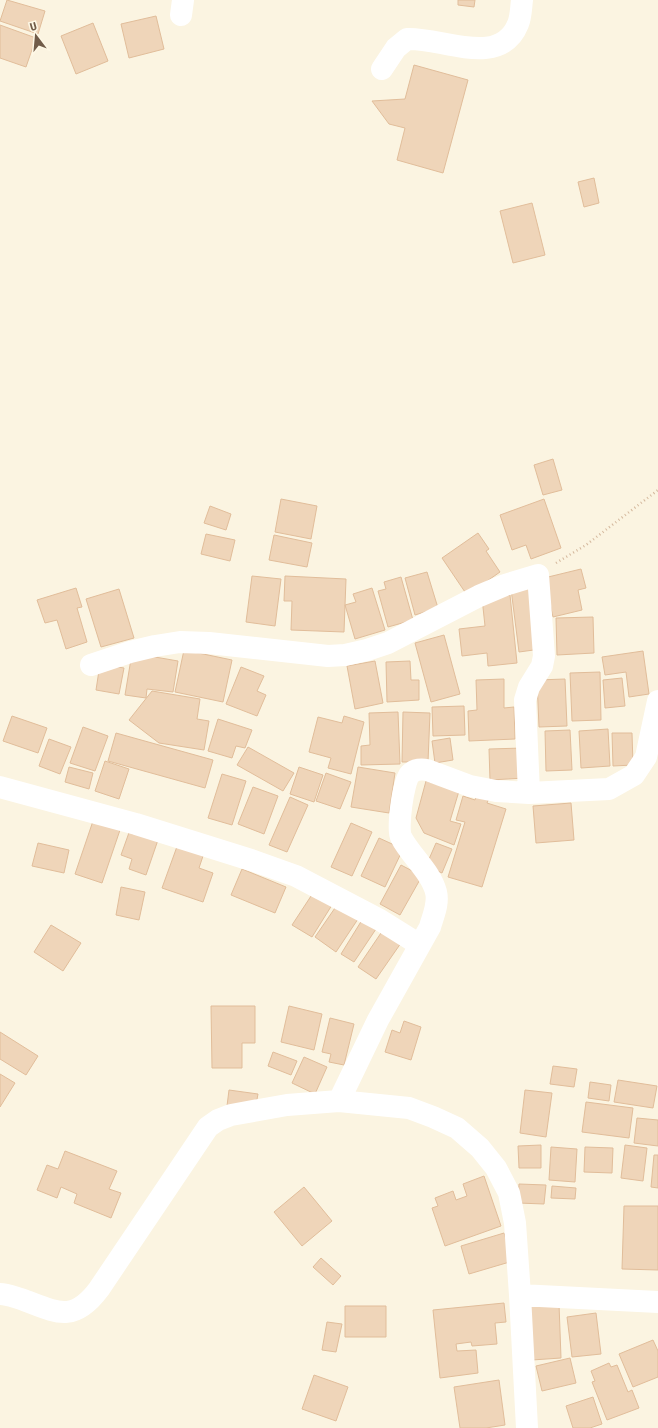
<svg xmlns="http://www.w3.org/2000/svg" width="658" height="1428" viewBox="0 0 658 1428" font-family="'Fira Sans Condensed',sans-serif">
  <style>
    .building { fill: #efd5b9; stroke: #e1bd9a }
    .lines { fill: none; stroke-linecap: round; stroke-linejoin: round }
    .path { stroke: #d4b89d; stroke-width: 2.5; stroke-dasharray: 1 3; stroke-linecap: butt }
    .minor { stroke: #fff; stroke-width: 22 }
  </style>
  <rect width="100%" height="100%" fill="#fbf4e1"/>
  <path class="building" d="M7 0 45 11 38 34 0 21Z
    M458 0H475L474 7 458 5Z
    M156 16 164 49 129 58 121 24Z
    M93 23 108 61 76 74 61 36Z
    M0 25 36 38 26 67 0 58Z
    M414 65 468 80 443 173 397 160 405 128 389 124 372 101 405 99Z
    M594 178 599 203 584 207 578 182Z
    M532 203 545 255 513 263 500 211Z
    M553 459 562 490 543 495 534 465Z
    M281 499 317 506 311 539 275 532Z
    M544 499 561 548 531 559 526 545 512 550 500 515Z
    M210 506 231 514 226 530 204 523Z
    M478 533 489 549 486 551 500 572 467 595 442 558Z
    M206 534 235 540 230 561 201 554Z
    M274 535 312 543 307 567 269 560Z
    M581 569 586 588 578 590 582 610 553 617 544 578Z
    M427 572 438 608 415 615 405 578Z
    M252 576 281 579 275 626 246 622Z
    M285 576 346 579 344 632 291 630 292 601H284Z
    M401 577 413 620 388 627 378 591 386 589 384 582Z
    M533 586 541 649 519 652 511 589Z
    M76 588 82 607 77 608 87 642 66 649 57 620 45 623 37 600Z
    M372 588 385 630 355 639 345 605 356 602 353 594Z
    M119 589 134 638 101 647 86 599Z
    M510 595 517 663 488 666 487 653 462 656 459 629 485 626 482 598Z
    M593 617 594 653 557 655 556 618Z
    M444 635 460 694 431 702 415 643Z
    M184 650 232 660 223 702 175 692Z
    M643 651 649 694 629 697 626 672 605 675 602 657Z
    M132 653 178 661 173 692 147 689 146 698 125 695Z
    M375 661 383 703 355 709 347 666Z
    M410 661 411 680H419V700L387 702 386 662Z
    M100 664 124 668 119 694 96 690Z
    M241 667 264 676 257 691 266 695 257 716 226 704Z
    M600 672 601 720 572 721 570 673Z
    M622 678 625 706 605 708 603 680Z
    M504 679V708L514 707 515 739 469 741 468 711 477 710 476 680Z
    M565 679 567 726 539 727 537 680Z
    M152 691 200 699 197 719 209 721 204 750 159 743 129 720Z
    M464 706 465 735 433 736 432 707Z
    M398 712 400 764 361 765V746L370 745 369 713Z
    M403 712 430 713 428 762H402Z
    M12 716 47 728 38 753 3 741Z
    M344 716 364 722 351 774 328 768 331 758 309 752 318 717 342 723Z
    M218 719 252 730 245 748 236 746 232 758 208 751Z
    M83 727 108 736 95 771 70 763Z
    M608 729 610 766 581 768 579 731Z
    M570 730 572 770 546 771 545 731Z
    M116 733 213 760 205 788 108 761Z
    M612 733H632L633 765 613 766Z
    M450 738 453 760 435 763 432 741Z
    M49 739 71 747 60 774 39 766Z
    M248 747 294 773 283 791 237 765Z
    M523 748 525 778 490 780 489 749Z
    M105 761 129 769 119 799 95 791Z
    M69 767 93 773 89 789 65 782Z
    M299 767 323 775 314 802 290 794Z
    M358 767 395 773 389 813 351 807Z
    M326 773 351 782 340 809 316 801Z
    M222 774 246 781 232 825 208 818Z
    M426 781 459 791 450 821 461 824 454 845 424 833 416 818Z
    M253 787 278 796 264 834 238 824Z
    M477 794 489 798 487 803 506 809 482 887 448 877 465 822 456 820 463 796 475 800Z
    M290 797 308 805 287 852 269 845Z
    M571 803 574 840 536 843 533 806Z
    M93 821 120 830 102 883 75 874Z
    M351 823 372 832 352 876 331 867Z
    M131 827 159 837 146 875 129 869 132 859 121 855Z
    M379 838 403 849 385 887 361 876Z
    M179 841 205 850 199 868 213 873 203 902 162 888Z
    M38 843 69 850 64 873 32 866Z
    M436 843 452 849 442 873 426 866Z
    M401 865 422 876 400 915 380 904Z
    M242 869 286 887 275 913 231 895Z
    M121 887 145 892 139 920 116 915Z
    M313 893 332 905 312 937 292 925Z
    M337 905 358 919 336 952 315 937Z
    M362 920 376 929 354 962 341 954Z
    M51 925 81 943 63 971 34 952Z
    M383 930 401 943 376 979 358 967Z
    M211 1006H255V1043H242V1068H212Z
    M289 1006 322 1014 314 1050 281 1042Z
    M330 1018 354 1024 344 1065 329 1062 331 1054 322 1052Z
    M404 1021 421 1027 411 1060 385 1052 392 1030 400 1033Z
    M0 1032 38 1056 26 1075 0 1059Z
    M273 1052 297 1061 291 1075 268 1066Z
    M304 1057 327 1067 315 1094 292 1083Z
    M553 1066 577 1069 574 1087 550 1084Z
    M0 1074 15 1083 0 1107Z
    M618 1080 657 1086 653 1108 614 1102Z
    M590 1082 611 1085 609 1101 588 1098Z
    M229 1090 258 1094 255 1110 227 1106Z
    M525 1090 552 1093 546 1137 520 1133Z
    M586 1102 633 1108 629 1138 582 1132Z
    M637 1118 658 1120V1146L634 1143Z
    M541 1145V1168H519L518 1146Z
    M625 1145 647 1148 643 1181 621 1178Z
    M551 1147 577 1149 575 1182 549 1180Z
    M585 1147 613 1148 612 1173 584 1172Z
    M65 1151 117 1171 109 1189 121 1193 111 1218 74 1203 77 1194 61 1187 57 1198 37 1190 47 1165 58 1169Z
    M654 1155H658V1188L651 1187Z
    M484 1176 501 1226 445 1246 432 1208 438 1206 435 1198 453 1191 456 1200 467 1196 463 1184Z
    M519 1184 546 1185 544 1204 518 1203Z
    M552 1186 576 1188 575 1199 551 1198Z
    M304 1187 332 1221 302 1246 274 1212Z
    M624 1206H658V1270L622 1269Z
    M504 1233 513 1261 469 1274 461 1246Z
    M321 1258 341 1276 333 1285 313 1267Z
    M504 1303 506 1322 495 1323 497 1344 472 1346 471 1342 456 1344 457 1351 476 1350 478 1373 440 1378 433 1310Z
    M559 1304 561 1358 532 1360 530 1305Z
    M345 1306H386V1337H345Z
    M596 1313 601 1354 572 1357 567 1317Z
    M327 1322 342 1324 336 1352 322 1350Z
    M653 1340 658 1351V1377L633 1387 619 1354Z
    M570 1358 576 1383 542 1391 536 1366Z
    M609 1363 611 1367 617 1365 628 1392 632 1390 639 1408 607 1420 592 1382 595 1381 591 1371Z
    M314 1375 348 1387 336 1421 302 1409Z
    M499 1380 505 1425 486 1428H460L454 1387Z
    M593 1397 602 1424 590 1428H573L566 1406Z"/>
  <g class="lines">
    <path class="path" d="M556 563 586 545 658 490"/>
    <path class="minor" d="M181 15 183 0
      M382 69 396 48 407 39C441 37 500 69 518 24 521 17 521 8 522 0
      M91 665 130 652 155 646 180 642 209 643 328 656 345 655 367 650 388 643 479 596 505 585 538 575 544 656 542 666 529 687 525 700 529 793
      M0 787 136 824 254 861 296 876 380 920 420 945
      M339 1101 378 1020 430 927C433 916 439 904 436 892 431 872 410 855 401 837 397 829 403 781 410 774 415 769 421 769 427 770L470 786 496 791 529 793 609 789 634 775 646 757 658 701
      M0 1294C7 1294 14 1297 21 1299 56 1312 73 1324 99 1289L208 1127 218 1120 231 1115 287 1105 339 1101 409 1108 433 1117 457 1128 480 1148 496 1168 509 1193 515 1223 520 1295 658 1302
      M520 1295 527 1428"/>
  </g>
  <g transform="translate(36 36) rotate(344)" stroke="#fef8e6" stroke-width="3" paint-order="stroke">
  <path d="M0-3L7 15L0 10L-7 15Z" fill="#715c49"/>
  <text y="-6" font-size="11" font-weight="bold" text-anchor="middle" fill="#715c49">U</text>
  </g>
</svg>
